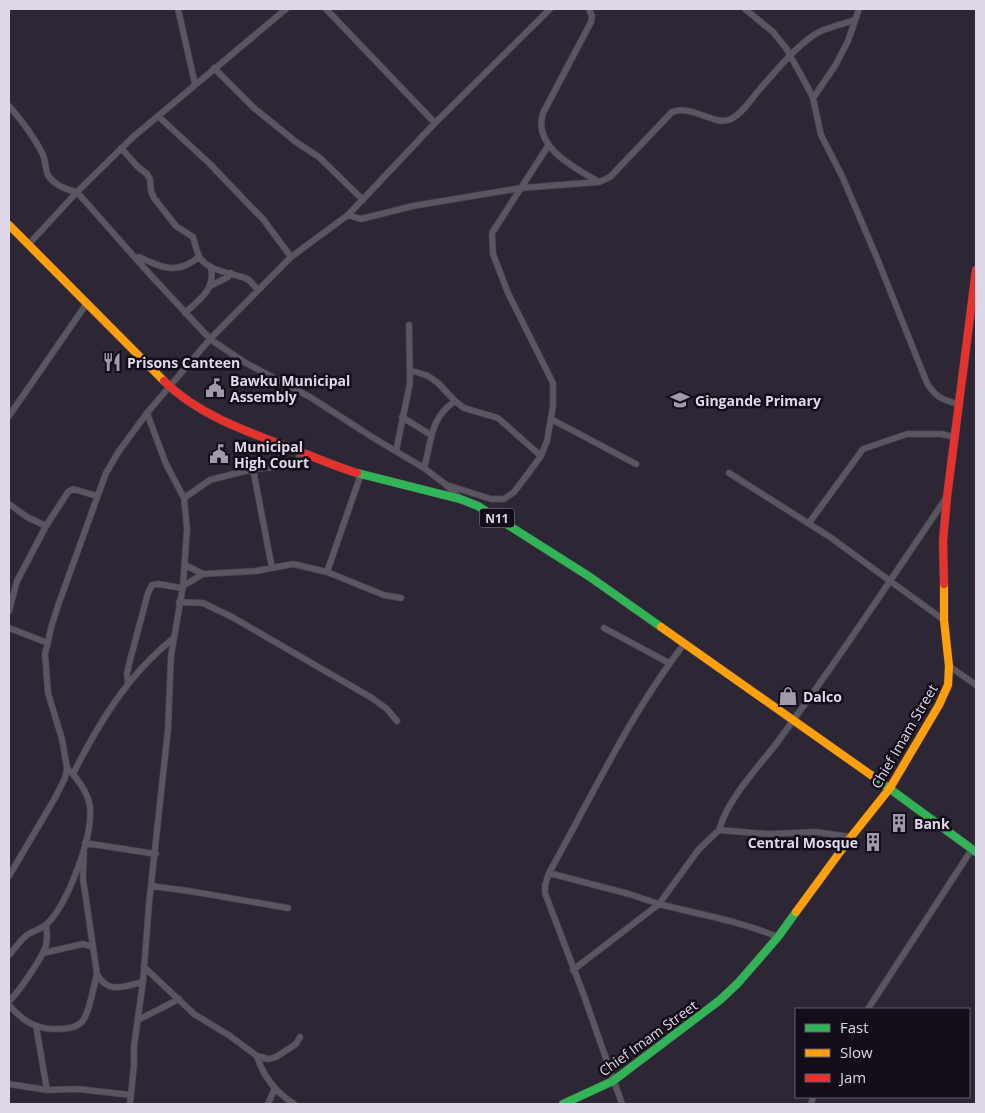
<svg xmlns="http://www.w3.org/2000/svg" width="985" height="1113" viewBox="0 0 985 1113" font-family="'Open Sans',sans-serif">
  <style>
    .lines { fill: none; stroke-linecap: round; stroke-linejoin: round }
    .street-casing { stroke: #4a4450; stroke-width: 7 }
    .fast-casing { stroke: #4a4450; stroke-width: 9 }
    .slow-casing { stroke: #4a4450; stroke-width: 9 }
    .jam-casing { stroke: #4a4450; stroke-width: 9 }
    .street { stroke: #5a5660; stroke-width: 5.5 }
    .fast { stroke: #30b455; stroke-width: 8 }
    .slow { stroke: #ff9f0a; stroke-width: 8 }
    .jam { stroke: #e5322d; stroke-width: 8 }
    .labels { text-anchor: middle; dominant-baseline: central; stroke-width: 5; stroke-linejoin: round; paint-order: stroke }
    .shield { fill: #120d18; stroke: #a19baa; stroke-width: 1 }
    .shield-label { font-size: 12px; font-weight: bold; fill: #ded8e9 }
    .poi-label { font-size: 14px; font-weight: bold; fill: #ded8e9; stroke: #120d18; text-anchor: start }
    .street-label { font-size: 14px; fill: #ded8e9; stroke: #120d18 }
  </style>
  <rect width="100%" height="100%" fill="#2d2634"/>
  <g class="lines">
    <g class="street-casing">
      <path id="street" d="M178 9 195 84
        M326 9 435 123
        M589 9 592 16 591 22 543 113C532 147 575 168 599 182L610 177 672 112C692 104 715 127 731 119 743 113 751 99 760 89 776 71 800 41 821 31 831 27 843 24 854 20
        M745 9 773 32 786 48 807 86 813 98 821 135 842 176 877 258 927 383C935 397 943 400 958 404
        M214 68 254 108 296 142 319 157 363 200
        M813 98 835 66 848 41 859 9
        M9 106C22 121 34 136 43 155 46 162 45 171 49 177 56 186 67 190 77 192L145 269 210 339 291 257 348 215 435 123 550 9
        M158 116 209 163 251 207 263 219 291 257
        M121 148 137 166 147 174 150 179 151 191 154 198 176 226 193 237C195 243 196 250 199 256 205 270 231 273 245 278L249 280 258 290
        M348 215 361 219 413 206 521 188 599 182
        M29 244 77 192 133 137 286 9
        M136 259 139 257C162 268 177 275 199 257
        M210 286 228 277 231 273
        M185 313C200 299 215 290 211 268
        M410 370 428 376 438 383 455 401 464 408 498 418 541 456
        M9 416 87 303
        M402 417 431 435
        M551 419 636 464
        M396 451 410 383 409 325
        M424 468C432 441 429 419 455 401
        M253 469 272 568
        M729 473 830 537 890 581 946 498
        M447 485 491 499H504L514 492 524 479 541 456 547 441 553 406V383L508 293 493 254 492 233 548 146
        M184 498 210 480 253 469 295 465 301 452
        M9 504 27 517 46 526
        M809 523 863 449 907 434H941L955 437
        M327 572 361 474
        M203 574 256 571 293 564 327 572 384 595 401 598
        M183 586 203 574 185 565
        M179 602 203 603 232 617 372 698 387 709 397 721
        M9 611 17 581 46 526 68 492 73 489 97 496
        M9 628 48 643
        M604 628 669 663
        M949 666 976 685
        M128 684 127 674 129 664 148 593 152 585 158 584 182 588
        M73 774C98 724 129 673 174 638
        M719 830C729 797 756 770 776 744 815 691 853 636 890 581L944 620
        M85 843 156 854
        M84 853 83 879 97 974C108 995 124 986 143 982
        M549 873 629 894 659 904 699 849 719 830 768 834 816 832 851 837
        M9 876 55 798 65 778 67 768 62 739 48 693 45 654 52 624 60 600 106 473 119 451 147 413
        M151 886 189 891 288 908
        M43 953 83 944 93 947
        M9 955C15 949 20 940 27 935 33 931 41 929 47 924 68 903 93 837 90 807 88 793 77 778 67 768
        M144 967 194 1014 230 1036 257 1056 269 1059 276 1057 296 1044 300 1037
        M573 970 659 904C701 915 737 920 778 937
        M9 1001C18 993 43 957 46 945 48 938 47 932 46 925
        M9 1005C16 1013 26 1023 37 1026 48 1030 77 1032 84 1019 91 1006 93 988 97 974
        M868 1009 972 849
        M138 1020 179 999
        M36 1026 47 1090
        M257 1056C263 1076 277 1093 294 1104
        M9 1084 47 1090 78 1089 131 1095
        M130 1104 134 1065V1046L143 982 149 904 168 729 171 656 183 586 187 529 184 498 166 464 147 413 210 339 244 362 310 397 372 437 424 468 445 484 459 497
        M268 1104 275 1088
        M622 1104 583 993 545 893V885L549 873C592 796 630 714 684 644
        M811 1104 813 1097"/>
    </g>
    <g class="fast-casing">
      <path id="fast" d="M357 473 460 499 478 506 590 577 661 627
        M871 775 976 852
        M563 1104 613 1081 720 1000 738 983 778 937 796 912"/>
    </g>
    <g class="slow-casing">
      <path id="slow" d="M9 225 164 381
        M661 627 871 775
        M796 912 851 837 890 788 939 705 948 685 949 666 944 620V584"/>
    </g>
    <g class="jam-casing">
      <path id="jam" d="M164 381C199 416 251 433 296 450 316 458 337 467 357 473
        M944 584 943 541 947 497 976 270"/>
    </g>
    <use href="#street" class="street"/>
    <use href="#fast" class="fast"/>
    <use href="#slow" class="slow"/>
    <use href="#jam" class="jam"/>
  </g>
  <defs>
    <g id="restaurant-bare" transform="scale(1.5)"><path d="M-5-6h1v4h1v-4h1v4h1v-4h1v5L-1.5 .5V6h-2V.5L-5-1ZM5-6V6H3V1.5H1.5Q1.5-4 5-6Z" fill="#a09aaa" stroke="#120d18" stroke-width="2.5" paint-order="stroke"/></g>
    <g id="civic-bare" transform="scale(1.5)"><path d="M-.6-6.5H3V-4.5H.6V-3L4-1V1h2V6H-6V1h2V-1L-.6-3ZM-1.2 2.5V6h2.4V2.5Z" fill="#a09aaa" stroke="#120d18" stroke-width="2.5" paint-order="stroke"/></g>
    <g id="school-bare" transform="scale(1.5)"><path d="M0-5L7-2L0 1L-7-2ZM-4 1L0 2.5L4 1V4Q0 6-4 4Z" fill="#a09aaa" stroke="#120d18" stroke-width="2.5" paint-order="stroke"/></g>
    <g id="shop-bare" transform="scale(1.5)"><path d="M-5-2.5h2.3a2.7 3.5 0 0 1 5.4 0H5L5.5 6h-11ZM-1.5-2.5h3a1.5 2.3 0 0 0-3 0Z" fill="#a09aaa" stroke="#120d18" stroke-width="2.5" paint-order="stroke"/></g>
    <g id="building-bare" transform="scale(1.5)"><path d="M-4-6H4V6H1V3H-1V6H-4ZM-2.5-4.3h1.7v1.8h-1.7ZM.8-4.3h1.7v1.8H.8ZM-2.5-1h1.7V.8h-1.7ZM.8-1h1.7V.8H.8Z" fill="#a09aaa" stroke="#120d18" stroke-width="2.5" paint-order="stroke"/></g>
  </defs>
  <g fill-rule="evenodd">
    <use href="#restaurant-bare" x="112" y="362"/>
    <use href="#civic-bare" x="215" y="388"/>
    <use href="#school-bare" x="680" y="400"/>
    <use href="#civic-bare" x="219" y="454"/>
    <use href="#shop-bare" x="788" y="696"/>
    <use href="#building-bare" x="899" y="823"/>
    <use href="#building-bare" x="873" y="842"/>
  </g>
  <g class="labels">
    <rect class="shield" x="479.5" y="508.5" width="35" height="19" rx="4"/>
    <g class="shield-label">
      <text x="497" y="518">N11</text>
    </g>
    <g class="poi-label">
      <text x="127" y="362">Prisons Canteen</text>
      <text x="230" y="380">Bawku Municipal<tspan x="230" dy="16">Assembly</tspan></text>
      <text x="695" y="400">Gingande Primary</text>
      <text x="234" y="446">Municipal<tspan x="234" dy="16">High Court</tspan></text>
      <text x="803" y="696">Dalco</text>
      <text x="914" y="823">Bank</text>
      <text x="858" y="842" text-anchor="end">Central Mosque</text>
    </g>
    <g class="street-label">
      <text transform="translate(904 736) rotate(-60)">Chief Imam Street</text>
      <text transform="translate(648 1038) rotate(-36)">Chief Imam Street</text>
    </g>
  </g>
  <rect width="985" height="1113" fill="none" stroke="#ded8e9" stroke-width="20"/>
  <rect x="795" y="1008" width="175" height="90" fill="#120d18" stroke="#645e6c"/>
  <rect x="805" y="1024" width="25" height="8" fill="#30b455" stroke="#645e6c"/>
  <text x="840" y="1033" font-size="15" fill="#ded8e9">Fast</text>
  <rect x="805" y="1049" width="25" height="8" fill="#ff9f0a" stroke="#645e6c"/>
  <text x="840" y="1058" font-size="15" fill="#ded8e9">Slow</text>
  <rect x="805" y="1074" width="25" height="8" fill="#e5322d" stroke="#645e6c"/>
  <text x="840" y="1083" font-size="15" fill="#ded8e9">Jam</text>
</svg>
